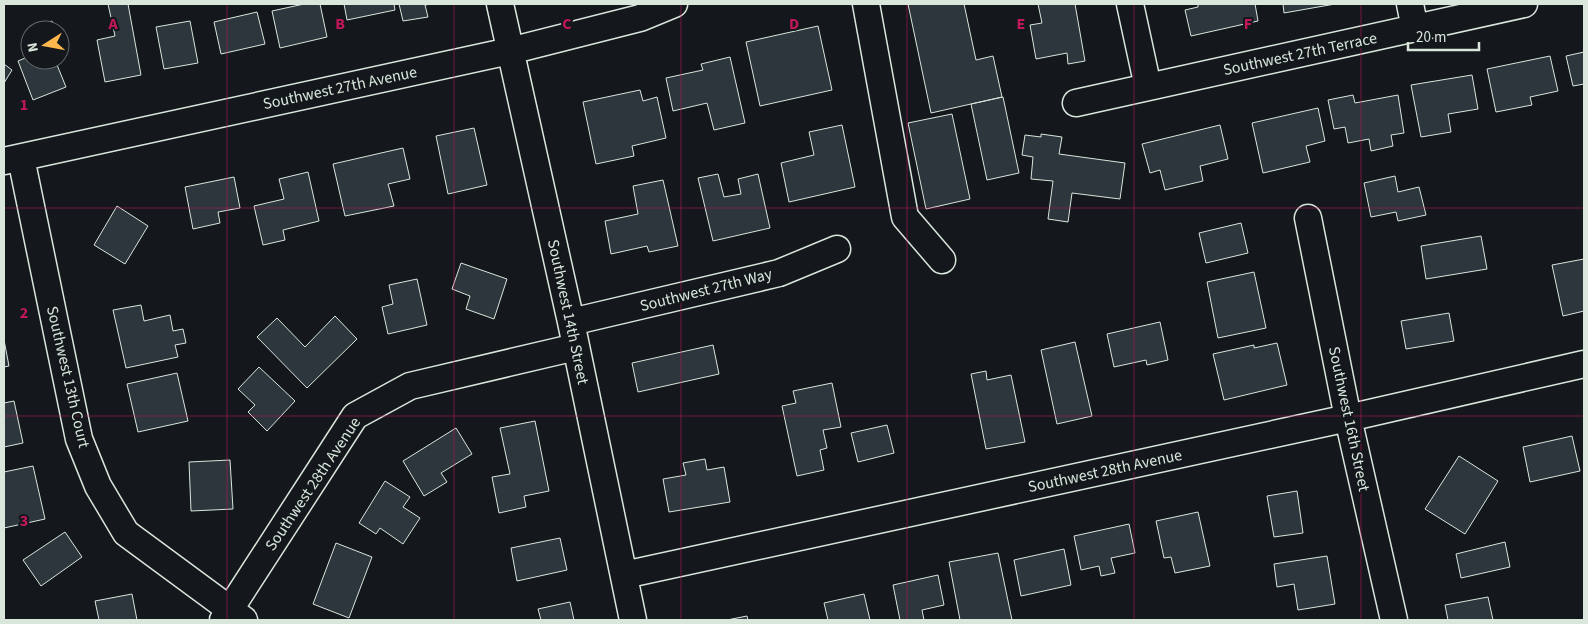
<svg xmlns="http://www.w3.org/2000/svg" width="1588" height="624" viewBox="0 0 1588 624" font-family="'Source Sans 3',sans-serif">
  <style>
    .building { fill: #2c363c; stroke: #d8e6dc }
    .lines { fill: none; stroke-linecap: round; stroke-linejoin: round }
    .minor-casing { stroke: #d8e6dc; stroke-width: 29 }
    .minor { stroke: #14181c; stroke-width: 26 }
    .grid { fill: none; stroke: #c2185b; stroke-width: 1; stroke-opacity: 0.55 }
    .labels { text-anchor: middle; dominant-baseline: central; stroke-width: 4; stroke-linejoin: round; paint-order: stroke }
    .street-label { font-size: 16px; fill: #d8e6dc; stroke: #14181c }
    .grid-label { font-size: 16px; text-anchor: middle; font-weight: bold; fill: #c2185b; stroke: #14181c; stroke-width: 4; stroke-linejoin: round; paint-order: stroke }
  </style>
  <rect width="100%" height="100%" fill="#14181c"/>
  <path class="building" d="M108 4H128L141 75 105 82 97 40 115 36Z
    M304 4H320L327 37 280 48 272 11Z
    M344 4H394L395 10 347 20Z
    M399 4H432L425 5 428 17 403 21Z
    M908 4H964L976 60 993 56 1002 97 931 113Z
    M1038 4H1075L1085 61 1068 64 1067 53 1036 59 1030 25 1042 23Z
    M1198 4H1255L1258 21 1191 36 1185 10 1198 7Z
    M1283 4H1335L1284 13Z
    M257 12 265 44 221 54 214 22Z
    M52 21 55 30H31L30 29Z
    M190 21 198 63 164 69 156 27Z
    M818 26 832 90 760 106 746 42Z
    M1584 52V84L1573 86 1566 56Z
    M30 56V60H55L66 87 33 100 18 61Z
    M1550 56 1558 91 1530 97 1532 105 1496 112 1487 69Z
    M730 57 745 123 714 130 707 103 673 111 666 78 703 70 701 64Z
    M4 64 12 70 4 83Z
    M1472 75 1478 109 1448 114 1451 132 1421 137 1411 85Z
    M640 90 643 101 657 97 666 138 632 146 634 156 596 164 583 102Z
    M1353 95 1355 103 1398 95 1404 133 1391 135 1393 146 1371 151 1369 139 1348 143 1345 127 1334 129 1328 100Z
    M1003 97 1019 173 987 180 971 104Z
    M1318 108 1325 141 1306 146 1310 162 1263 173 1252 123Z
    M952 114 970 199 926 209 908 123Z
    M842 125 855 187 789 202 781 163 814 155 809 132Z
    M1220 125 1228 159 1200 166 1203 181 1165 190 1160 170 1150 173 1142 144Z
    M474 128 487 185 448 194 436 136Z
    M1041 134 1062 137 1059 154 1125 163 1120 199 1072 193 1068 222 1048 219 1053 181 1031 179 1033 157 1022 155 1025 135 1041 137Z
    M403 148 410 179 388 184 394 206 345 216 333 164Z
    M308 172 319 221 283 230 285 240 263 245 254 206 284 199 279 179Z
    M718 174 724 197 741 194 738 179 758 174 770 228 713 241 698 178Z
    M1395 176 1398 192 1419 187 1426 215 1398 221 1396 212 1371 217 1364 183Z
    M234 177 240 208 218 212 220 223 193 229 185 187Z
    M663 180 678 246 649 252 647 246 611 254 605 221 638 214 633 186Z
    M117 206 148 226 125 264 94 245Z
    M1241 223 1248 253 1206 263 1199 233Z
    M1481 236 1487 269 1426 279 1421 246Z
    M1584 259V311L1563 316 1552 265Z
    M461 263 507 279 494 319 466 309 470 296 452 289Z
    M1254 272 1266 328 1218 338 1207 282Z
    M417 279 427 325 388 334 382 307 393 304 389 285Z
    M141 305 144 321 170 315 173 331 183 329 186 343 175 345 178 357 126 368 113 310Z
    M1449 313 1454 341 1406 349 1401 321Z
    M335 316 357 339 307 388 257 337 277 318 305 347Z
    M1160 322 1168 360 1147 365 1146 360 1114 367 1107 334Z
    M4 340 9 366 4 367Z
    M1075 342 1092 416 1057 424 1041 350Z
    M1277 343 1287 385 1224 400 1213 354 1254 345V348Z
    M713 345 719 374 638 392 632 363Z
    M259 367 295 401 267 431 248 412 255 405 238 389Z
    M986 371 987 380 1011 375 1025 442 986 449 971 374Z
    M177 373 188 421 138 432 127 384Z
    M832 383 841 427 823 430 827 448 820 450 824 470 797 476 782 406 796 403 793 391Z
    M14 401 23 443 4 447V403Z
    M535 421 549 491 524 496 526 507 499 513 492 477 510 474 500 428Z
    M887 425 894 453 858 462 851 433Z
    M456 428 472 454 441 473 447 482 424 496 403 461Z
    M1572 436 1580 471 1530 482 1523 447Z
    M1459 456 1498 481 1465 534 1425 509Z
    M705 459 707 470 724 467 730 502 669 512 663 479 686 475 683 463Z
    M230 460 233 509 191 511 189 462Z
    M33 466 45 519 4 528V472Z
    M385 481 410 497 403 507 420 518 403 544 380 528 376 534 359 523Z
    M1297 491 1303 533 1274 537 1267 496Z
    M1198 512 1210 566 1175 573 1171 557 1164 558 1156 521Z
    M1129 524 1135 553 1111 558 1115 573 1101 576 1099 566 1081 570 1074 536Z
    M65 532 82 557 41 586 23 560Z
    M560 538 567 570 517 581 511 548Z
    M1505 542 1510 567 1461 578 1456 554Z
    M336 543 372 557 349 618 313 604Z
    M1064 549 1071 585 1021 596 1014 560Z
    M998 553 1012 620H960L949 562Z
    M1327 556 1335 604 1298 610 1294 584 1277 587 1274 564Z
    M938 575 944 605 922 610 924 620H900L893 585Z
    M132 594 137 620H99L95 601Z
    M864 594 870 620H828L824 603Z
    M1488 597 1493 620H1448L1445 605Z
    M570 602 574 620H541L538 609Z
    M747 616 748 620H727Z"/>
  <g class="lines">
    <g class="minor-casing">
      <path id="minor" d="M500 4 571 322 633 620
        M866 4 905 217 942 260
        M1130 4 1148 87
        M1410 4 1415 29
        M1076 103 1524 4
        M21 158 79 439 98 486 126 533 244 620
        M4 161 510 51 640 18 674 4
        M1308 218 1348 418 1394 620
        M571 322 779 273 837 249
        M624 575 1348 418 1584 364
        M223 620 355 416 410 386 576 347"/>
    </g>
    <use href="#minor" class="minor"/>
  </g>
  <path class="grid" d="M227 4V620M454 4V620M681 4V620M907 4V620M1134 4V620M1361 4V620M4 208H1584M4 416H1584"/>
  <g class="labels">
    <g class="street-label">
      <text transform="translate(1300 54) rotate(-12)">Southwest 27th Terrace</text>
      <text transform="translate(340 88) rotate(-12)">Southwest 27th Avenue</text>
      <text transform="translate(706 290) rotate(-14)">Southwest 27th Way</text>
      <text transform="translate(568 312) rotate(78)">Southwest 14th Street</text>
      <text transform="translate(68 377) rotate(77)">Southwest 13th Court</text>
      <text transform="translate(1349 419) rotate(78)">Southwest 16th Street</text>
      <text transform="translate(1105 471) rotate(-12)">Southwest 28th Avenue</text>
      <text transform="translate(313 484) rotate(-56)">Southwest 28th Avenue</text>
    </g>
  </g>
  <g class="grid-label">
    <text x="113" y="29">A</text>
    <text x="340" y="29">B</text>
    <text x="567" y="29">C</text>
    <text x="794" y="29">D</text>
    <text x="1021" y="29">E</text>
    <text x="1248" y="29">F</text>
    <text x="24" y="110">1</text>
    <text x="24" y="318">2</text>
    <text x="24" y="526">3</text>
  </g>
  <rect width="1588" height="624" fill="none" stroke="#d8e6dc" stroke-width="10"/>
  <g transform="translate(45 45) rotate(259)"><circle r="24" fill="#14181c" stroke="#626a69"/>
  <path d="M0-4L9 19L0 12L-9 19Z" fill="#ffb74d"/>
  <text y="-8" font-size="14" font-weight="bold" text-anchor="middle" fill="#d8e6dc">N</text>
  </g>
  <path d="M1408 42v8h71v-8" fill="none" stroke="#d8e6dc" stroke-width="2.5"/>
  <text x="1416" y="42" font-size="15" fill="#d8e6dc" stroke="#14181c" stroke-width="4" paint-order="stroke">20 m</text>
</svg>
